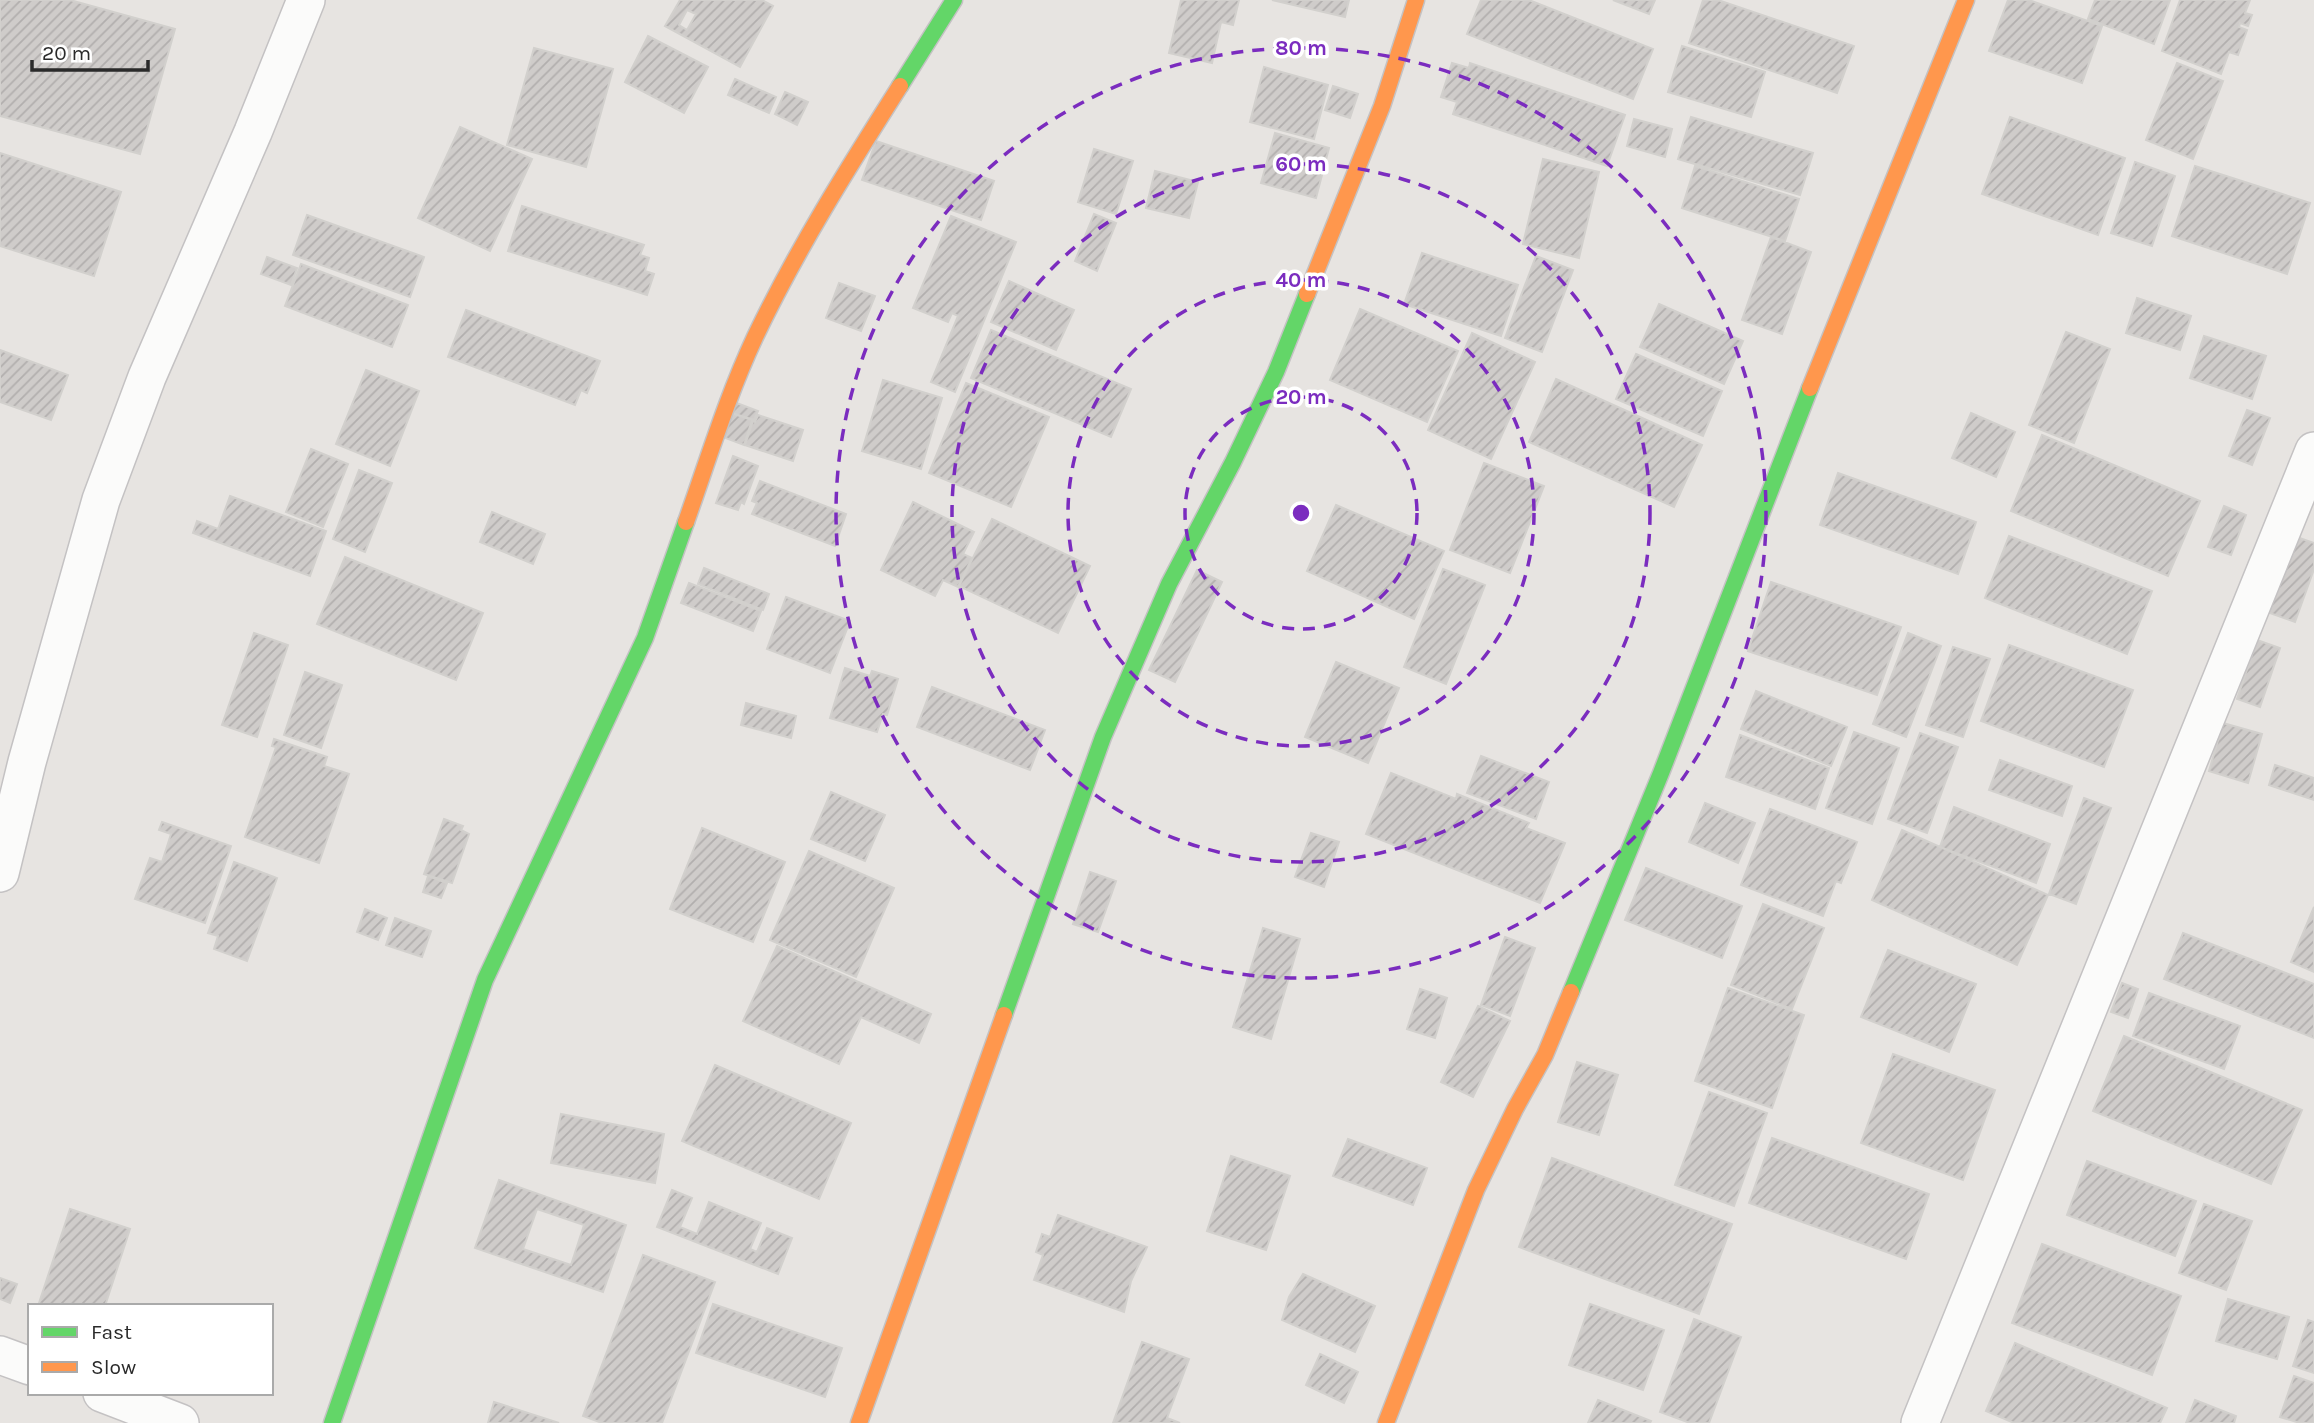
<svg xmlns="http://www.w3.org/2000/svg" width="2314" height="1423" viewBox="0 0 2314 1423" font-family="Karla,sans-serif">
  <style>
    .building { fill: url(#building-hatch); stroke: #d2d0cd; stroke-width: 2; fill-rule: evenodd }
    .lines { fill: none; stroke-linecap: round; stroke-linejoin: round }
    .street-casing { stroke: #c4c2c3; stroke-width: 40 }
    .fast-casing { stroke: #c4c2c3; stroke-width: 19 }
    .slow-casing { stroke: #c4c2c3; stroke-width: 19 }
    .street { stroke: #fbfbfa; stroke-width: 37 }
    .fast { stroke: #63d668; stroke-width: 16 }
    .slow { stroke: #ff974d; stroke-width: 16 }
    .ring { fill: none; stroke: #7b2cbf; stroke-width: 3.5; stroke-dasharray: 12 9 }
    .centre { fill: #7b2cbf; stroke: #fff; stroke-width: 3.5 }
    .ring-label { font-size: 21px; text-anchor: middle; font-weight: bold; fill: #7b2cbf; stroke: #fff; stroke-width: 7; stroke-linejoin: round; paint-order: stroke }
  </style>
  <defs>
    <pattern id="building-hatch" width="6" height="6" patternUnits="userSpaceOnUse" patternTransform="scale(1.75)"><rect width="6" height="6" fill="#cfccca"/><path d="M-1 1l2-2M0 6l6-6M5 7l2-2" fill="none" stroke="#b2afae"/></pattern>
  </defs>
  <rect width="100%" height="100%" fill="#e7e4e1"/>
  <path class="building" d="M0 0H70L175 29 140 154 0 116Z
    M680 0H762L773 6 740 67 665 26Z
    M1181 0H1239L1233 25 1221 22 1212 63 1169 53Z
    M1272 0H1349L1345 17Z
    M1481 0H1529L1653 49 1633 99 1467 34Z
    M1613 0H1655L1649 14Z
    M1703 0H1718L1854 46 1837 93 1689 43Z
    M2008 0H2029L2102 26 2082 83 1989 51Z
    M2095 0H2170L2154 44 2088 19Z
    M2180 0H2250L2245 13 2252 15 2248 26 2240 23 2239 27 2247 30 2238 55 2229 52 2221 74 2162 51Z
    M687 10 696 14 687 30 679 25Z
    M648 36 708 67 684 113 625 82Z
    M1682 46 1765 72 1751 117 1668 92Z
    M534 48 613 69 586 167 507 145Z
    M1452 63 1469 68 1470 63 1625 115 1607 166 1453 114 1457 102 1441 97Z
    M2177 63 2223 81 2193 159 2146 140Z
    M1264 67 1328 85 1314 139 1250 122Z
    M735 79 776 97 769 113 728 95Z
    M1333 86 1358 94 1350 118 1325 110Z
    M785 92 808 102 797 125 775 114Z
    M1691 117 1813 153 1800 195 1678 159Z
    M2010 117 2125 158 2098 235 1982 194Z
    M1634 119 1672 129 1665 157 1627 146Z
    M460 127 532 159 490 251 418 218Z
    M1275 133 1329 148 1316 198 1261 183Z
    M876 141 994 181 981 220 862 180Z
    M1094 149 1133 161 1116 214 1078 202Z
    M0 153 121 192 94 276 0 246Z
    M1543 159 1599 172 1579 258 1523 244Z
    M2135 162 2175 176 2152 246 2111 233Z
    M1695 166 1799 199 1785 241 1682 208Z
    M2195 166 2310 203 2287 274 2172 236Z
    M1155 171 1198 182 1189 218 1146 208Z
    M522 206 644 245 640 255 649 258 645 271 654 274 647 295 508 251Z
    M1094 214 1116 223 1097 271 1075 261Z
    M307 215 424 257 410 297 293 255Z
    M951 216 1016 242 955 392 931 382 958 316 952 313 948 322 913 308Z
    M1771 237 1811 252 1782 334 1742 320Z
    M1422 253 1518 285 1501 336 1404 304Z
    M1536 256 1573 270 1542 352 1505 338Z
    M267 257 297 268 291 285 261 274Z
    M301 264 408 305 392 347 285 306Z
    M1009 281 1074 310 1056 350 991 322Z
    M839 283 875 296 861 331 826 318Z
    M2137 298 2191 316 2180 350 2126 333Z
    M1659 304 1743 341 1724 384 1640 347Z
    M1360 309 1458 351 1427 422 1330 380Z
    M466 310 600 361 587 393 581 390 575 405 448 357Z
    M991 330 1131 389 1111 437 971 378Z
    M2066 332 2110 349 2074 443 2029 425Z
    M1472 333 1535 362 1491 459 1428 430Z
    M2204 336 2266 356 2252 399 2190 378Z
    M0 350 68 375 51 420 0 402Z
    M1636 354 1722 391 1703 436 1616 399Z
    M366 370 419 391 390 466 336 444Z
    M1556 379 1702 445 1674 507 1529 442Z
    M883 380 942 398 921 469 862 451Z
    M966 383 1049 417 1011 507 929 473Z
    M734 402 758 411 754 420 729 412Z
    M2247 410 2270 418 2252 465 2229 456Z
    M728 412 752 420 744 445 720 436Z
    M1971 413 2015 432 1996 477 1952 458Z
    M758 415 803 430 793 461 745 445 753 421 755 422Z
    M2042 435 2200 501 2168 576 2011 511Z
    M311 449 348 464 323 527 286 512Z
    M733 456 758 466 744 504 741 502 738 510 716 503Z
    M1484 463 1544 486 1510 573 1450 550Z
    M359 470 392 483 365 552 333 539Z
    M1838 473 1976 522 1958 574 1820 525Z
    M760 481 846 514 835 546 752 514 757 503 752 501Z
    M230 496 326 531 310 576 193 533 197 521 218 529Z
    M913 502 974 532 963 554 972 558 958 587 943 580 935 596 881 570Z
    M1336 505 1444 551 1414 619 1307 571Z
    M2224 506 2246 515 2231 555 2208 547Z
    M492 512 545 534 533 564 480 542Z
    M992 519 1090 566 1058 633 959 586Z
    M2291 535 2314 543V569L2295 622 2264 611Z
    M2009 536 2152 591 2127 654 1985 598Z
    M345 557 483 613 456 680 317 624Z
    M704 568 769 594 763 610 698 584Z
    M1443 569 1485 585 1446 684 1404 667Z
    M1197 570 1222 582 1175 682 1149 670Z
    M1771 582 1901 627 1877 695 1748 651Z
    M689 583 761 611 753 631 681 603Z
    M786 597 850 621 830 673 767 649Z
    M254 633 288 645 257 737 222 725Z
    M1908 633 1941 646 1906 737 1873 724Z
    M2257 640 2280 648 2260 707 2237 699Z
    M2009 645 2133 690 2104 767 1981 721Z
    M1953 647 1990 659 1963 737 1926 725Z
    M1336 662 1399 688 1368 763 1305 737Z
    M845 668 870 676 872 671 898 679 887 715 883 714 877 732 830 718Z
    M305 672 342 685 321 748 284 735Z
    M932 687 1045 730 1030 770 917 727Z
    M1756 691 1847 727 1831 766 1741 729Z
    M746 703 796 716 791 738 741 725Z
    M2223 723 2262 734 2248 783 2209 771Z
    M1854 732 1899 748 1872 824 1826 808Z
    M1920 733 1958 747 1927 833 1888 819Z
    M1740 735 1829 768 1815 809 1726 777Z
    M274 739 327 757 324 766 349 774 319 863 245 837 276 747 272 746Z
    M1481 756 1549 782 1536 819 1467 793Z
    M2000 760 2072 786 2062 816 1989 790Z
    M2275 765 2314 778V800L2269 785Z
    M1391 773 1456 799 1457 794 1529 823 1526 828 1565 843 1540 903 1366 834Z
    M831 792 885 815 865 861 811 839Z
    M2084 798 2111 808 2076 904 2049 894Z
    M1705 803 1755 823 1738 863 1689 842Z
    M1954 807 2050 844 2036 883 1940 847Z
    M1770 809 1857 842 1841 883 1836 881 1823 916 1741 885Z
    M444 819 463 826 461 830 469 834 452 883 424 874Z
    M162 822 231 846 205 923 135 899 150 858 162 862 171 834 159 830Z
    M702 828 785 862 753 942 670 909Z
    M1902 830 2048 895 2017 965 1872 900Z
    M1311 833 1339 842 1324 887 1295 877Z
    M809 851 894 888 856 977 770 940Z
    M234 862 277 878 247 961 214 949 218 936 208 933Z
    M1646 868 1742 906 1722 958 1625 920Z
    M1090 872 1116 881 1098 932 1073 924Z
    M428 876 447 883 441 898 423 892Z
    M1763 904 1824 928 1792 1009 1731 985Z
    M2314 907V972L2291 962Z
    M365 909 387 918 378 940 357 932Z
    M395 918 431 931 422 957 386 945Z
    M1263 928 1300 939 1271 1039 1233 1027Z
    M2183 933 2314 984V1038L2164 979Z
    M1505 937 1535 948 1510 1016 1481 1005Z
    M777 946 931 1014 919 1043 861 1017 839 1064 743 1021Z
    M1888 950 1976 984 1949 1052 1861 1017Z
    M2122 983 2138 989 2128 1018 2111 1012Z
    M1728 988 1804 1015 1772 1108 1695 1081Z
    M1420 989 1447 998 1435 1038 1407 1029Z
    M2149 993 2240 1026 2224 1069 2133 1036Z
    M1478 1006 1510 1021 1473 1097 1441 1082Z
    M2124 1036 2302 1110 2271 1184 2093 1111Z
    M1893 1054 1995 1090 1963 1180 1861 1143Z
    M1577 1062 1618 1075 1599 1135 1558 1122Z
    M715 1065 851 1123 819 1199 682 1141Z
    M1709 1092 1767 1113 1734 1206 1675 1185Z
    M561 1114 664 1134 655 1183 551 1163Z
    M1772 1138 1929 1194 1906 1259 1749 1203Z
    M1348 1139 1427 1168 1413 1205 1333 1176Z
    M1231 1156 1290 1176 1266 1250 1207 1231Z
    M1552 1158 1732 1224 1699 1314 1519 1247Z
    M2087 1161 2196 1201 2175 1256 2067 1215Z
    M499 1180 626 1225 603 1292 475 1248ZM537 1209 584 1225 571 1265 523 1249Z
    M672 1190 692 1198 680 1227 697 1234 709 1202 761 1223 750 1249 757 1252 767 1228 792 1238 778 1274 657 1227Z
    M2204 1204 2252 1221 2226 1290 2179 1273Z
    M70 1209 130 1229 105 1306H49L39 1303Z
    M1058 1215 1147 1247 1131 1281 1124 1312 1034 1280 1043 1255 1036 1252 1042 1234 1050 1237Z
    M2042 1244 2181 1296 2152 1375 2012 1323Z
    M643 1255 715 1282 662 1423H602L583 1416Z
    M1303 1274 1375 1306 1355 1352 1282 1320 1289 1297Z
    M0 1278 17 1284 10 1303 0 1299Z
    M2228 1299 2289 1317 2277 1359 2216 1341Z
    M713 1304 842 1348 825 1397 696 1353Z
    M1590 1304 1664 1330 1643 1390 1569 1365Z
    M1694 1319 1741 1337 1709 1423H1690L1660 1412Z
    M2308 1320 2314 1322V1373L2293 1366Z
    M1142 1342 1189 1359 1167 1418 1180 1423H1113Z
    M2015 1343 2167 1408 2160 1423H2014L1986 1411Z
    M1320 1354 1358 1372 1344 1403 1306 1385Z
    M2294 1376 2314 1383V1423H2300L2280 1417Z
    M1598 1400 1651 1421 1650 1423H1588Z
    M2195 1400 2236 1416 2234 1423H2186Z
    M494 1402 559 1423H488Z"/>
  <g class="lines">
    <g class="street-casing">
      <path id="street" d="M0 873 27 762 101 500 147 377 253 132 306 0
        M0 1355 30 1366
        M102 1393 180 1423
        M1920 1423 2314 451"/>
    </g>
    <g class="fast-casing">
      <path id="fast" d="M900 86 954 0
        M1571 992 1661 773 1810 388
        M1004 1015 1103 737 1169 584 1233 462 1276 372 1307 294
        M332 1423 485 980 645 638 686 522"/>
    </g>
    <g class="slow-casing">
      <path id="slow" d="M1307 294 1382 106 1416 0
        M1810 388 1966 0
        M686 522C708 460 727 397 755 337 797 249 848 168 900 86
        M859 1423 1004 1015
        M1386 1423 1476 1190 1515 1109 1545 1055 1571 992"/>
    </g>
    <use href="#street" class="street"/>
    <use href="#fast" class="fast"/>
    <use href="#slow" class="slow"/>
  </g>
  <g class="ring">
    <circle cx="1301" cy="513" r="116"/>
    <circle cx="1301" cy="513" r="233"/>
    <circle cx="1301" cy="513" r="349"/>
    <circle cx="1301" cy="513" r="465"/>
  </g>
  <circle cx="1301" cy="513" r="10" class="centre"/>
  <g class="ring-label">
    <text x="1301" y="55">80 m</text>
    <text x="1301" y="171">60 m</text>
    <text x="1301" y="287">40 m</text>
    <text x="1301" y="404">20 m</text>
  </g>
  <rect x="28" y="1304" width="245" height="91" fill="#ffffff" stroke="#aaaaaa" stroke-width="2"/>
  <rect x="42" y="1327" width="35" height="10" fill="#63d668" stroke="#aaaaaa" stroke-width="2"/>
  <text x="91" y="1339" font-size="21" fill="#2a2a2a">Fast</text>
  <rect x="42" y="1362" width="35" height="10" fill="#ff974d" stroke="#aaaaaa" stroke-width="2"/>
  <text x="91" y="1374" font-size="21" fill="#2a2a2a">Slow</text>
  <path d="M32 60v10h116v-10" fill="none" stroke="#2a2a2a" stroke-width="3.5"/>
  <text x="42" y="60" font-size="21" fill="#2a2a2a" stroke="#ffffff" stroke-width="5" paint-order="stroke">20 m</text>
</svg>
